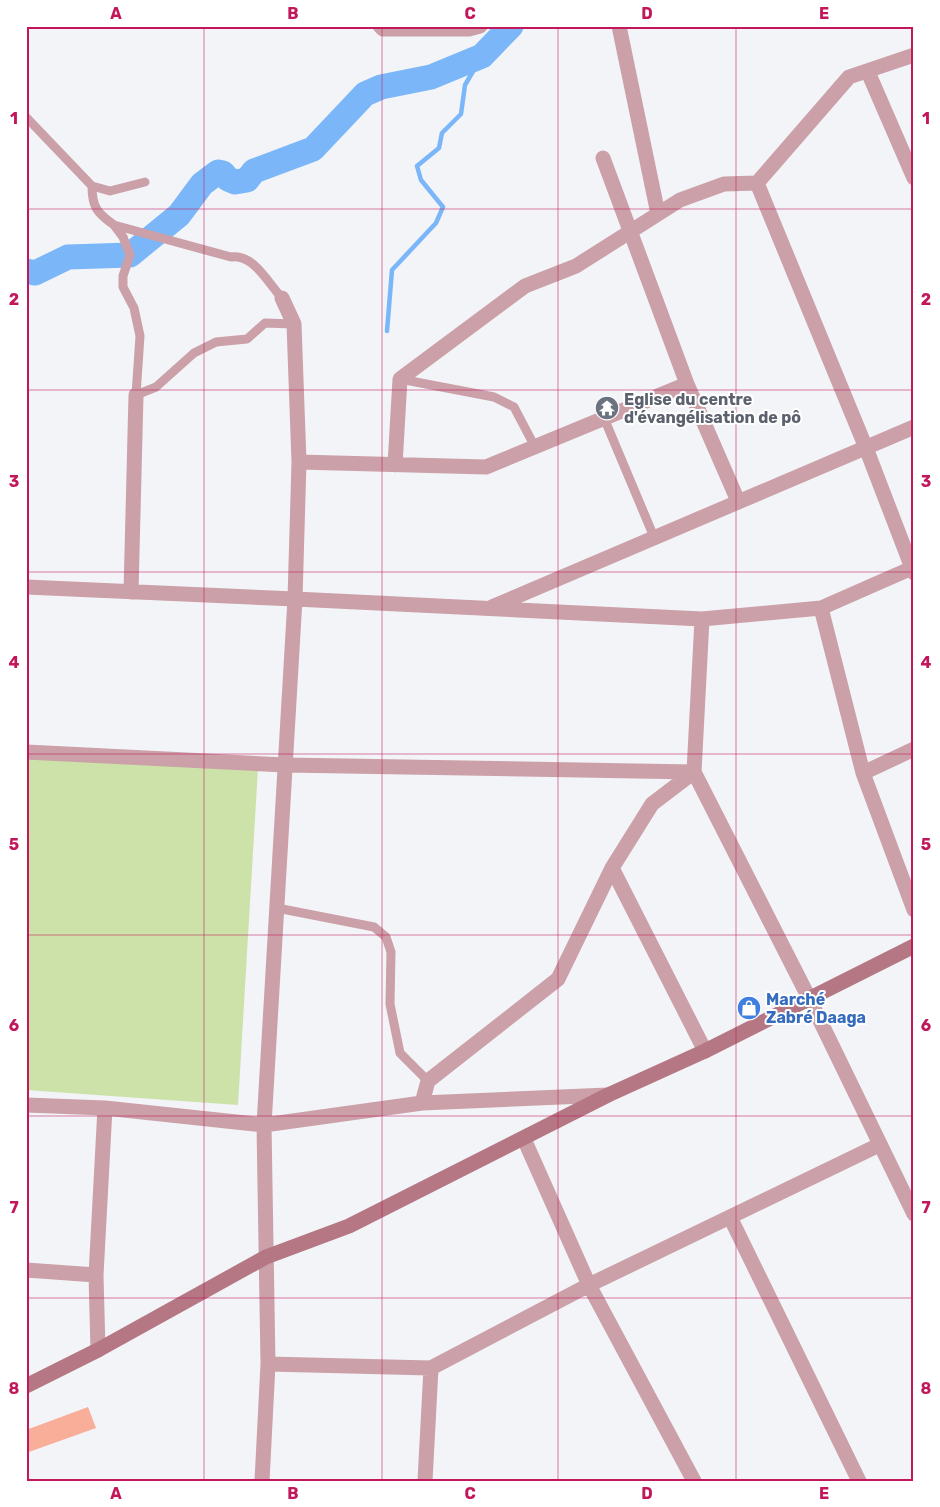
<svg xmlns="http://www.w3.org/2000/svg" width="940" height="1507" viewBox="0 0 940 1507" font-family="Rubik,sans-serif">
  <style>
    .green { fill: #cce2a9 }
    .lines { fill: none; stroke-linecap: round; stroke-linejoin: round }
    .stream { stroke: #7bb6f9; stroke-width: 4.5 }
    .river { stroke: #7bb6f9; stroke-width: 25 }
    .building { fill: #f8ae99 }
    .service { stroke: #cba0a8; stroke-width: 9 }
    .minor { stroke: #cba0a8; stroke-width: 15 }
    .secondary { stroke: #b47783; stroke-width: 15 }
    .grid { fill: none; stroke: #c2185b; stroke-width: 1; stroke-opacity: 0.55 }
    .labels { text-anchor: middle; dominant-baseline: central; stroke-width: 4; stroke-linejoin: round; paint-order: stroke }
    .worship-label { font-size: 16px; font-weight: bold; fill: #5b616d; stroke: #fff; text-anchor: start }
    .shop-label { font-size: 16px; font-weight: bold; fill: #366cbe; stroke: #fff; text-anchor: start }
    .neatline { fill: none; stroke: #c2185b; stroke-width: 2 }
    .grid-label { font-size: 16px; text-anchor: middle; font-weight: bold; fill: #c2185b }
  </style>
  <rect width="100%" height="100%" fill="#f2f4f8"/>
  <path class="green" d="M26 754 258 768 238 1105 26 1090Z"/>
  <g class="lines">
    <path class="stream" d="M387 331 392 270 436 223 443 207 421 180 417 166 439 148 442 133 461 114 465 85 482 56"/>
    <path class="river" d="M26 271 35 273 68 257 130 255 179 215 202 184 218 172 223 173 228 179 235 182 247 180 254 171 313 149 365 94 381 87 431 77 482 56 511 26"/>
  </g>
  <path class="building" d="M88 1407 96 1428 26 1453V1430Z"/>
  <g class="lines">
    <path class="service" d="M26 117 92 186 110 191 145 182
      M92 186C92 207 97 213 114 225L231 257C253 253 268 283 282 298
      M114 225 123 237 130 255 123 276V287L134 308 140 336 136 395 156 387 194 353 216 342 247 339 265 323 294 324
      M400 379 494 397 514 407 535 447
      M604 418 654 537
      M277 908 374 927 386 937 391 952 390 1004 400 1053 428 1081"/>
    <path class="minor" d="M380 26 383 29H469L480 26
      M619 26 658 214
      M868 72 914 178
      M603 158 687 384 738 501
      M757 183 866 448 914 573
      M282 298 294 324 299 462 295 599 702 619 821 608 863 773 914 910
      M299 462 486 467 687 384
      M395 465 400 379 525 286 576 266 680 200 724 184 757 183 849 77 914 55
      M26 587 295 599 264 1125 268 1364 262 1481
      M131 592 136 395
      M492 607 914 427
      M821 608 912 568
      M702 619 694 772 810 1000 914 1214
      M26 752 285 765 694 772
      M863 773 914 749
      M612 868 705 1051
      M422 1103 428 1081 558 979 612 868 652 804 694 772
      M26 1105 105 1108 264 1125 422 1103 608 1095
      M524 1139 589 1285 694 1481
      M730 1217 859 1481
      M26 1270 96 1275
      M98 1350 96 1275 105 1108
      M268 1364 431 1368 425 1481
      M431 1368 589 1285 879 1145"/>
    <path class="secondary" d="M26 1386 98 1350 266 1257 349 1226 608 1095 705 1051 914 946"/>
  </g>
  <path class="grid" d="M204 26V1481M382 26V1481M558 26V1481M736 26V1481M26 209H914M26 390H914M26 572H914M26 754H914M26 935H914M26 1116H914M26 1298H914"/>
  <defs>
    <g id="temple-disc" transform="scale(1.25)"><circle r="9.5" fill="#6b7280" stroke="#fff"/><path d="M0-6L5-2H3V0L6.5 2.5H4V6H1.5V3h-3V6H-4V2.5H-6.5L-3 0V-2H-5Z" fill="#fff"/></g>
    <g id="shop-disc" transform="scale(1.25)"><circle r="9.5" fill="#3f7fe0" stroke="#fff"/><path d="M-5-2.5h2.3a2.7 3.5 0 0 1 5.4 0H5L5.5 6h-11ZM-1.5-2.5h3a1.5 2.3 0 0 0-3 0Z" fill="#fff"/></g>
  </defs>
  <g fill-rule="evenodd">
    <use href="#temple-disc" x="607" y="408"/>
    <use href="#shop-disc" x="749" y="1008"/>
  </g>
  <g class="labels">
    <g class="worship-label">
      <text x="624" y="399">Eglise du centre<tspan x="624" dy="18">d'évangélisation de pô</tspan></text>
    </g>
    <g class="shop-label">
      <text x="766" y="999">Marché<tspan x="766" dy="18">Zabré Daaga</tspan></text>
    </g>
  </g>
  <rect width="940" height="1507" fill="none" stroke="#ffffff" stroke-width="55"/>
  <rect x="28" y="28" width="884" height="1452" class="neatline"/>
  <g class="grid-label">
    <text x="116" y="19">A</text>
    <text x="293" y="19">B</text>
    <text x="470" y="19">C</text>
    <text x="647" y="19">D</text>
    <text x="824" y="19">E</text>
    <text x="14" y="124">1</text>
    <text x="926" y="124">1</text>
    <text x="14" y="305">2</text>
    <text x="926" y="305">2</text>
    <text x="14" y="487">3</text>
    <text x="926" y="487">3</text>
    <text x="14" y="668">4</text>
    <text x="926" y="668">4</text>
    <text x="14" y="850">5</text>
    <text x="926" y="850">5</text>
    <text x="14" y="1031">6</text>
    <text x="926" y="1031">6</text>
    <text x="14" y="1213">7</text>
    <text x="926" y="1213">7</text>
    <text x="14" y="1394">8</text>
    <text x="926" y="1394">8</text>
    <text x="116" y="1499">A</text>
    <text x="293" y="1499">B</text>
    <text x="470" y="1499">C</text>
    <text x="647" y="1499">D</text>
    <text x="824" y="1499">E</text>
  </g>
</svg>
